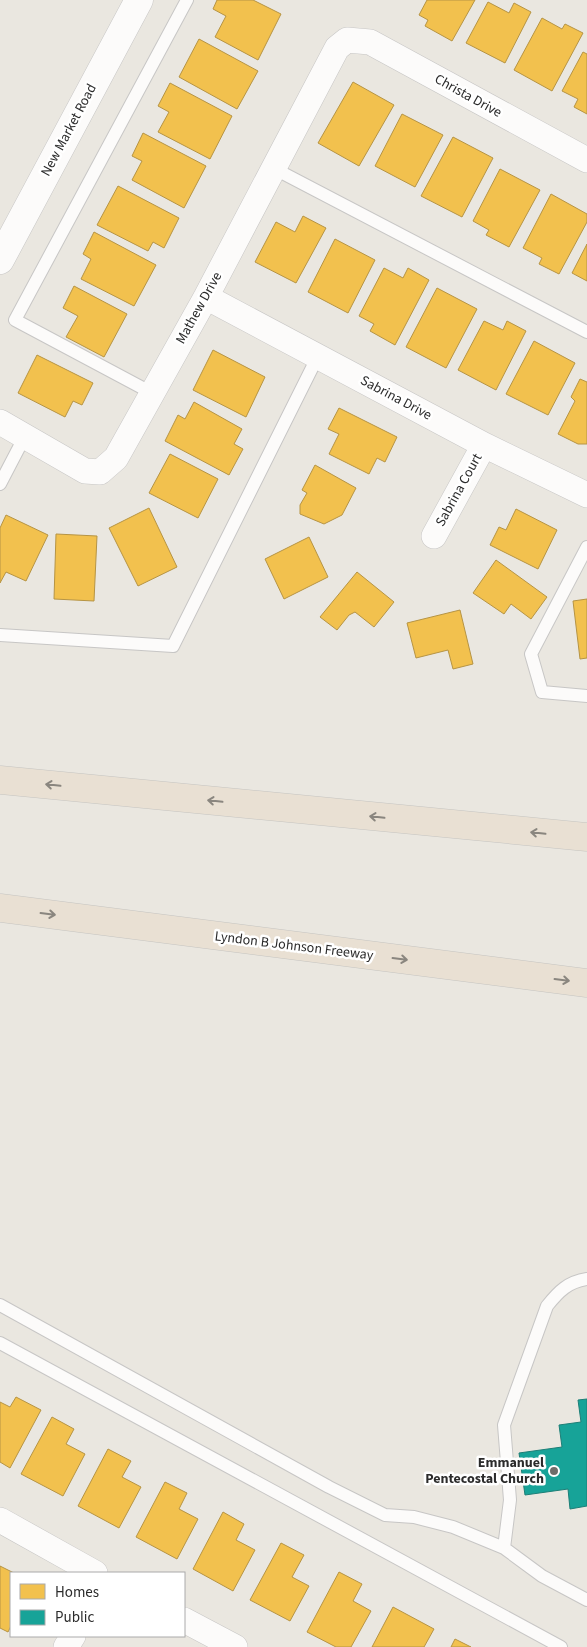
<svg xmlns="http://www.w3.org/2000/svg" width="587" height="1647" viewBox="0 0 587 1647" font-family="'Source Sans 3',sans-serif">
  <style>
    .homes { fill: #f2c14e; stroke: #b69444 }
    .public { fill: #17a398; stroke: #1d7f77 }
    .lines { fill: none; stroke-linecap: round; stroke-linejoin: round }
    .lane-casing { stroke: #c7c6c5; stroke-width: 14 }
    .street-casing { stroke: #c7c6c5; stroke-width: 26 }
    .secondary-casing { stroke: #c7c6c5; stroke-width: 29 }
    .highway-casing { stroke: #c5c4c1; stroke-width: 29 }
    .lane { stroke: #fcfbfa; stroke-width: 12 }
    .street { stroke: #fcfbfa; stroke-width: 25 }
    .secondary { stroke: #fcfbfa; stroke-width: 28 }
    .highway { stroke: #e9e0d3; stroke-width: 28 }
    .oneway { stroke: #8a867f }
    .poi-dot { fill: #6e6d6a; stroke: #fff; stroke-width: 2 }
    .labels { text-anchor: middle; dominant-baseline: central; stroke-width: 5; stroke-linejoin: round; paint-order: stroke }
    .street-label { font-size: 14px; fill: #2b2b2b; stroke: #fff }
    .poi-label { font-size: 14px; font-weight: bold; fill: #2b2b2b; stroke: #fff; text-anchor: end }
  </style>
  <rect width="100%" height="100%" fill="#eae7e0"/>
  <path class="homes" d="M217 0H253L281 14 258 60 215 37 226 16 213 9Z
    M427 0H475L452 41 425 26 428 20 419 15Z
    M488 2 509 13 514 3 531 12 505 63 466 43Z
    M542 18 562 29 565 24 583 33 552 91 514 70Z
    M199 39 258 71 237 109 179 77Z
    M583 52 587 54V114L574 107 578 99 562 91Z
    M353 82 394 105 359 166 318 143Z
    M170 83 232 116 210 159 158 132 169 112 158 106Z
    M402 114 443 135 415 187 375 166Z
    M143 133 206 166 184 208 132 180 142 161 132 156Z
    M453 137 493 158 462 217 421 196Z
    M500 169 540 190 509 247 486 235 489 230 473 221Z
    M118 186 179 218 164 248 153 242 148 251 97 225Z
    M551 194 587 214V222L559 274 539 264 542 258 523 248Z
    M303 216 326 228 296 283 255 262 276 222 295 232Z
    M94 232 156 265 134 306 81 279 91 259 83 254Z
    M335 239 375 260 348 313 308 292Z
    M587 244V281L572 273Z
    M384 268 403 278 408 268 429 280 395 345 370 331 374 324 359 316Z
    M74 286 127 314 104 357 66 337 78 316 63 308Z
    M437 288 477 309 446 368 406 347Z
    M484 321 503 330 507 321 526 331 496 390 458 370Z
    M534 341 575 363 548 415 506 394Z
    M213 350 265 377 246 417 193 390Z
    M37 355 93 383 82 405 73 401 65 417 18 393Z
    M580 379 587 382V444H578L558 434 575 401 571 397Z
    M194 402 242 429 234 444 243 449 229 475 165 441 178 415 185 419Z
    M339 408 397 437 385 462 377 458 369 474 329 454 339 434 328 429Z
    M170 454 218 479 198 518 149 493Z
    M315 465 356 488 342 515 324 524 300 514V505L307 493 302 490Z
    M149 508 177 567 138 586 109 528Z
    M516 509 557 530 538 569 490 545 499 527 506 530Z
    M6 515 48 535 26 581 6 572 0 583V528Z
    M56 534 97 536 94 601 54 599Z
    M309 537 328 577 284 599 265 559Z
    M496 560 547 597 531 619 511 604 504 614 473 593Z
    M357 572 394 602 374 627 355 612 349 615 337 630 320 617Z
    M587 599V658L580 659 573 601Z
    M460 610 473 664 453 669 448 650 416 658 407 623Z
    M16 1397 41 1410 10 1468 0 1462V1402L10 1407Z
    M52 1417 74 1429 66 1444 85 1454 63 1496 21 1474Z
    M108 1449 131 1461 122 1477 141 1487 119 1528 78 1506Z
    M165 1482 187 1493 179 1509 198 1519 177 1559 136 1537Z
    M223 1512 244 1524 236 1540 255 1550 233 1591 193 1569Z
    M281 1543 304 1555 292 1577 309 1586 290 1621 250 1600Z
    M0 1566 14 1573H11V1626L8 1632 0 1628Z
    M339 1572 362 1584 353 1601 371 1611 351 1647H336L307 1632Z
    M393 1607 434 1629 424 1647H372Z
    M455 1639 471 1647H451Z"/>
  <path class="public" d="M587 1399V1506L570 1509 568 1489 525 1495 519 1453 562 1447 559 1425 581 1422 578 1400Z"/>
  <g class="lines">
    <g class="lane-casing">
      <path id="lane" d="M273 168 587 332
        M152 393 15 320 187 0
        M0 484 25 436
        M587 547 531 654 542 692 587 696
        M0 635 173 646 318 356
        M0 1305 329 1487 385 1515 414 1517 453 1527 504 1548 542 1576 587 1600
        M0 1343 561 1647
        M504 1548 510 1500 504 1425 547 1306C559 1291 568 1282 587 1279"/>
    </g>
    <g class="street-casing">
      <path id="street" d="M206 297 484 445 587 495
        M0 422 85 471 100 472 116 458 206 297 337 48 347 40 370 42 587 160
        M434 536 484 445
        M0 1520 95 1573
        M184 1620 235 1647
        M66 1647 73 1636"/>
    </g>
    <g class="secondary-casing">
      <path id="secondary" d="M0 260 139 0"/>
    </g>
    <g class="highway-casing">
      <path id="highway" d="M0 780 587 837
        M0 908 587 983"/>
    </g>
    <use href="#lane" class="lane"/>
    <use href="#street" class="street"/>
    <use href="#secondary" class="secondary"/>
    <use href="#highway" class="highway"/>
  </g>
  <defs><path id="oneway-shaft" d="M-6 0H5M1.5-3L5.5 0L1.5 3" fill="none" stroke-width="1.6" stroke-linecap="round" stroke-linejoin="round" transform="scale(1.25)"/></defs>
  <g class="oneway">
    <use href="#oneway-shaft" transform="translate(53 785) rotate(-174)"/>
    <use href="#oneway-shaft" transform="translate(215 801) rotate(-174)"/>
    <use href="#oneway-shaft" transform="translate(377 817) rotate(-174)"/>
    <use href="#oneway-shaft" transform="translate(538 833) rotate(-174)"/>
    <use href="#oneway-shaft" transform="translate(48 914) rotate(7)"/>
    <use href="#oneway-shaft" transform="translate(400 959) rotate(7)"/>
    <use href="#oneway-shaft" transform="translate(562 980) rotate(7)"/>
  </g>
  <circle class="poi-dot" cx="554" cy="1471" r="5"/>
  <g class="labels">
    <g class="street-label">
      <text transform="translate(468 96) rotate(29)">Christa Drive</text>
      <text transform="translate(69 130) rotate(-62)">New Market Road</text>
      <text transform="translate(199 308) rotate(-61)">Mathew Drive</text>
      <text transform="translate(396 398) rotate(28)">Sabrina Drive</text>
      <text transform="translate(459 490) rotate(-61)">Sabrina Court</text>
      <text transform="translate(294 946) rotate(7)">Lyndon B Johnson Freeway</text>
    </g>
    <g class="poi-label">
      <text x="544" y="1463">Emmanuel<tspan x="544" dy="16">Pentecostal Church</tspan></text>
    </g>
  </g>
  <rect x="10" y="1572" width="175" height="65" fill="#ffffff" stroke="#aaaaaa"/>
  <rect x="20" y="1584" width="25" height="15" fill="#f2c14e" stroke="#aaaaaa"/>
  <text x="55" y="1597" font-size="15" fill="#2b2b2b">Homes</text>
  <rect x="20" y="1610" width="25" height="15" fill="#17a398" stroke="#aaaaaa"/>
  <text x="55" y="1622" font-size="15" fill="#2b2b2b">Public</text>
</svg>
